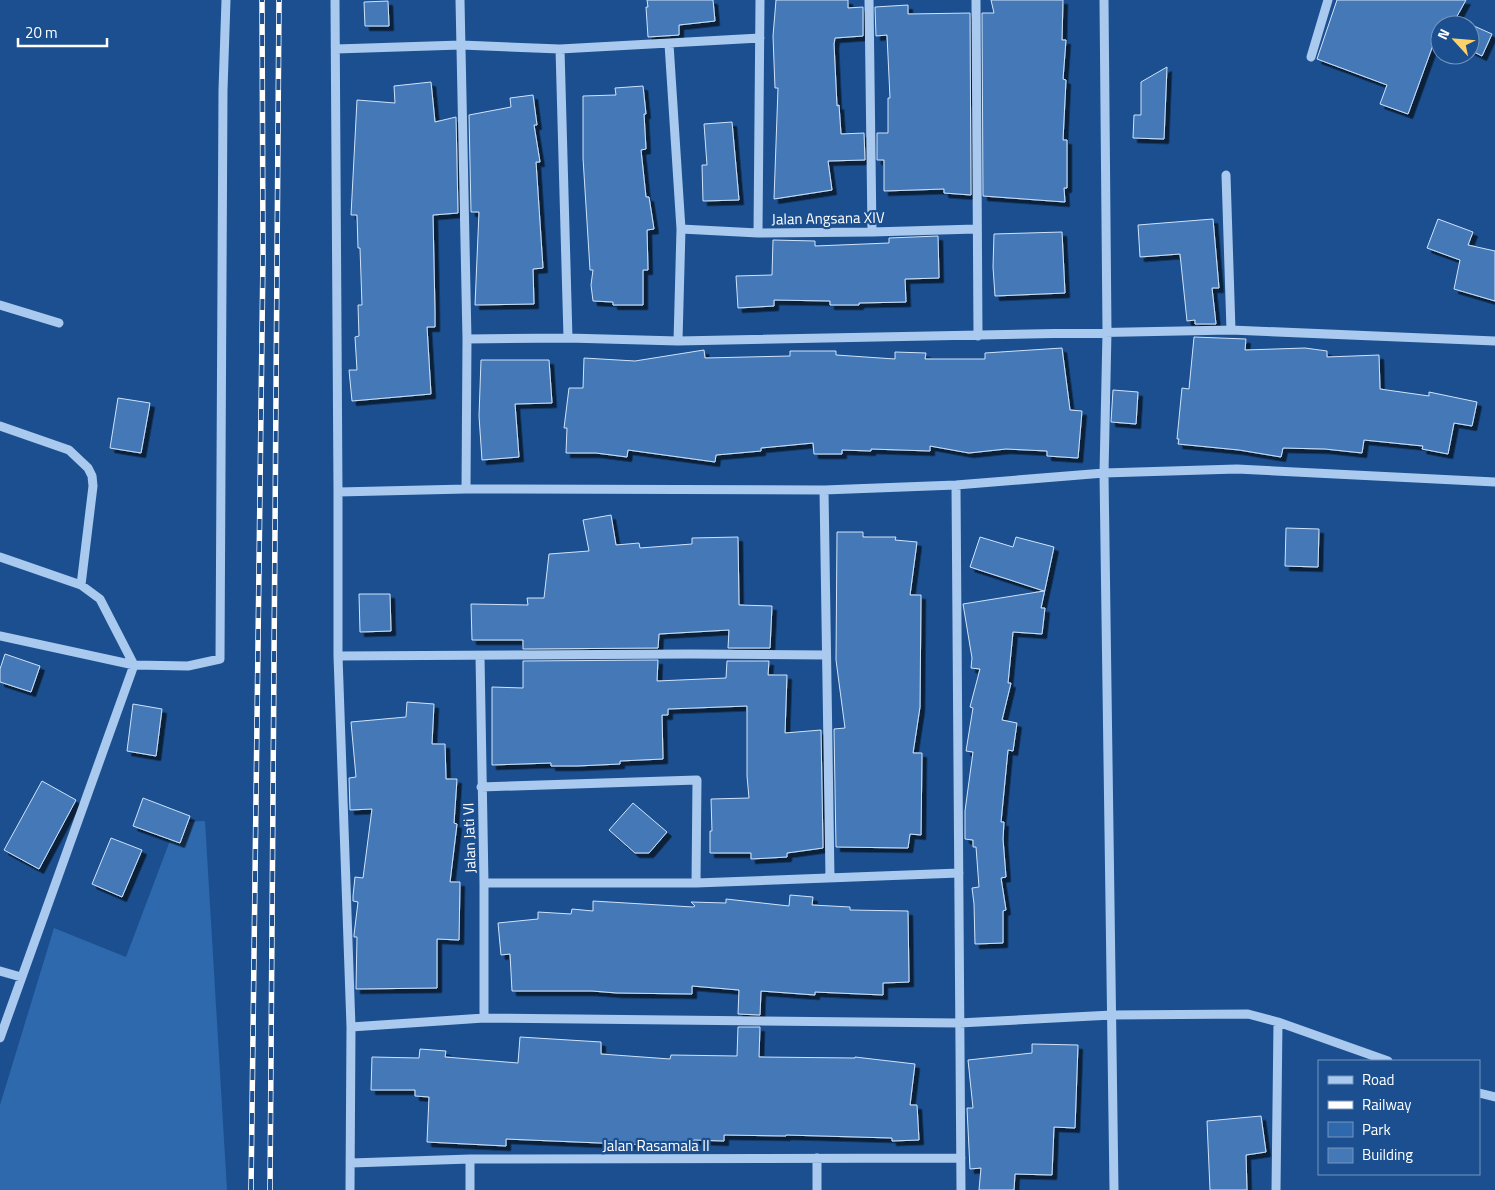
<svg xmlns="http://www.w3.org/2000/svg" width="1495" height="1190" viewBox="0 0 1495 1190" font-family="'Titillium Web',sans-serif">
  <style>
    .green { fill: #2e69ad }
    .building { fill: #4478b7; stroke: #cfe3fa; filter: url(#shadow) }
    .lines { fill: none; stroke-linecap: round; stroke-linejoin: round }
    .minor { stroke: #a9c9ee; stroke-width: 9 }
    .rail-casing { stroke: #fff; stroke-width: 5.5 }
    .rail { stroke: #1b4f8f; stroke-width: 4; stroke-dasharray: 11; stroke-linecap: butt }
    .labels { text-anchor: middle; dominant-baseline: central; stroke-width: 4.5; stroke-linejoin: round; paint-order: stroke }
    .street-label { font-size: 15px; fill: #fff; stroke: #1b4f8f }
  </style>
  <defs>
    <filter id="shadow"><feDropShadow dx="4.5" dy="4.5" stdDeviation="0" flood-color="#0009"/></filter>
  </defs>
  <rect width="100%" height="100%" fill="#1b4f8f"/>
  <path class="green" d="M205 821 227 1190H0V1105L54 928 126 957 177 822Z"/>
  <path class="building" d="M647 0H713L715 21 679 25V35L648 37 646 7H648Z
    M776 0H848V8L863 7V36L835 38 834 44 837 106 839 105 841 134 864 133 865 160 828 161 832 190 774 199 778 88H775L773 36Z
    M991 0H1063L1062 40H1066L1063 79 1066 80 1063 140H1067V188H1064L1065 202 983 196 982 13H994Z
    M1337 0H1466L1456 18 1492 34 1482 56 1470 50V25H1440V36L1437 34 1408 114 1380 104 1387 85 1317 59Z
    M388 1 389 26H365L364 2Z
    M908 5V14L970 13 971 195 944 193V189L884 191V160H877V133H888V98H890L887 35 876 36 875 7Z
    M1167 67 1164 139 1133 138 1134 115H1141V82Z
    M431 82 435 122 456 117 458 213 433 215 435 312V327H427L431 394 352 401 349 370H357L355 337 359 336 358 305H362L360 248H358L357 215H351L357 100 395 103 394 86Z
    M643 86 646 114H644L646 149 641 150 646 197H649L654 229 647 230 648 270H643V305H613V302L593 301 591 285 593 270H590L583 158V96L616 95 615 88Z
    M533 95 537 125H534L540 162H536L543 268 533 269 534 304 475 305 479 212H471L469 115 511 107 510 98Z
    M732 122 739 200 703 201 702 165H707L704 124Z
    M1213 219 1219 288H1212L1216 324H1195V320L1187 321 1180 254 1140 257 1138 225Z
    M1438 219 1473 232 1468 245 1495 251V301L1454 289 1460 260 1427 248Z
    M1062 232 1065 293 995 296 993 267 994 234Z
    M938 236 939 278 905 279 906 302 859 303V305H830V301L774 300V306L738 308 736 276 772 275 773 240 815 241V246L889 243V238Z
    M1194 337 1246 339 1245 350 1305 348 1327 351V357L1379 355 1380 389 1429 396V392L1477 402 1472 426 1454 423 1448 454 1422 449 1423 446 1364 440 1362 453 1325 449 1283 448 1281 457 1239 450 1178 444 1179 439H1177L1182 388 1189 389Z
    M1062 348 1070 410 1082 411 1078 458 1047 456V451L1006 449 969 453 930 446V451L871 449V451L842 450V454H814L813 443 761 448V451L716 455 715 462 628 450 627 457 596 453H566L567 428H564L569 388H583L584 358 635 361 704 350 705 358 790 356V351H836V355L895 359V352L926 353 925 359H985V353Z
    M481 360H549L552 403 515 404 519 457 482 460 479 416Z
    M1113 390 1138 392 1136 424 1111 422Z
    M118 398 150 403 141 453 110 448Z
    M611 515 616 545 639 543 640 548 692 544V538L738 537 739 605 772 606 770 648H728L729 630 659 634 658 648 523 649V640H472L471 604 528 605 527 598H544L549 554 589 551 583 520Z
    M1286 528 1319 529 1318 567 1285 566Z
    M837 532H863V537H896L895 540 917 542 910 595H921L920 707 913 753H922L921 835 910 834 908 848 836 847 834 729 845 728 836 660Z
    M980 537 1013 547 1016 537 1054 547 1041 608H1045L1042 634 1013 632 1008 683H1011L1002 720 1017 723 1013 751 1008 750 1001 822H1004L1003 839 1006 877 1001 878 1006 910 1003 911V943L975 944 974 904 972 888 979 887 976 847H973V840L965 839V811L973 752 966 751 973 708 970 707 980 669 971 668 972 658 963 604 1044 591 970 567Z
    M359 594H390L391 631 360 632Z
    M5 654 40 666 31 692 0 682V669Z
    M658 660 657 681 726 678 727 661H769L768 675H787L785 733 821 730 823 848 787 853V857L751 859V853H710V831H712L711 799 749 798 747 776V706L668 709V715H662L663 759 620 761V764L577 766H551V763L492 765V687L523 688V661Z
    M407 702 434 704 432 744H445L446 779H457L454 823 457 824 450 882H460L459 940 437 939V988L356 989 357 937H354V935L358 902 353 901V896L355 877 363 878 372 809 350 810 349 778 356 777 351 722 406 717Z
    M133 704 162 709 156 756 127 751Z
    M42 781 76 800 39 869 4 850Z
    M143 798 190 816 180 843 133 826Z
    M633 803 667 832 649 853H635L609 830Z
    M111 838 142 850 122 897 92 884Z
    M790 895 813 897 812 905 850 907V910L908 911 909 982 883 983V995L815 992V995L761 991 760 1015 738 1014 739 990 692 986V994L617 993 592 991H512L510 954 501 955 498 923 538 919V912L571 914 572 909 593 911V901L693 907 695 906 691 902 726 903V899L789 906Z
    M738 1027H760L759 1057 855 1058V1057L915 1064 910 1105H917L919 1140 892 1141V1138L786 1135V1136L724 1135V1141L694 1140V1147L506 1139V1146L427 1142 429 1097 415 1096V1090H371L372 1057 419 1058 420 1049 446 1051 445 1057 518 1063 520 1037 601 1042V1054L670 1059 671 1055 737 1056Z
    M1032 1044 1078 1045 1075 1128 1054 1127 1052 1175 1015 1174 1014 1190H979L981 1168 970 1169 967 1108H973L968 1060 1032 1053Z
    M1261 1116 1266 1152 1246 1155 1247 1190H1210L1207 1121Z"/>
  <g class="lines">
    <path class="minor" d="M335 0 338 492V656L351 1027 350 1190
      M460 0 467 339 466 489
      M869 0 872 232
      M976 0 978 336
      M1104 0 1107 332 1104 473 1114 1190
      M669 44 681 229 678 341
      M336 49 461 45 560 49 760 38
      M560 49 568 338
      M1311 57 1328 0
      M1226 175 1231 330
      M681 229 758 233 872 232 976 229
      M758 233 760 0
      M0 305 59 323
      M467 339 568 338 678 341 1231 330 1495 341
      M0 426 69 450 88 468 92 476 93 486 81 585
      M956 485C958 720 959 955 961 1190
      M824 490 830 878
      M338 492 466 489 824 490 956 485 1104 473 1237 469 1495 482
      M0 557 81 585 100 599 134 665 0 1038
      M0 636 134 665 188 666 220 659 223 90 226 0
      M338 656 690 654 826 655
      M480 656 484 883V1018
      M481 787 697 780 696 883
      M484 883H696L959 873
      M0 971 21 977
      M351 1027 484 1018 959 1023 1112 1015 1248 1014 1278 1022 1388 1061
      M1479 1093 1495 1097
      M817 1158V1190
      M351 1163 470 1159 961 1158
      M470 1190V1159
      M1276 1190 1278 1022"/>
    <g class="rail-casing">
      <path id="rail" d="M251 1190 263 255 262 0
        M270 1190 279 0"/>
    </g>
    <use href="#rail" class="rail"/>
  </g>
  <g class="labels">
    <g class="street-label">
      <text transform="translate(828 218) rotate(-1)">Jalan Angsana XIV</text>
      <text transform="translate(469 838) rotate(-92)">Jalan Jati VI</text>
      <text x="656" y="1145">Jalan Rasamala II</text>
    </g>
  </g>
  <rect x="1318" y="1060" width="162" height="115" fill="#1b4f8f" stroke="#7695bc"/>
  <rect x="1328" y="1076" width="25" height="8" fill="#a9c9ee" stroke="#7695bc"/>
  <text x="1362" y="1085" font-size="15" fill="#ffffff">Road</text>
  <rect x="1328" y="1101" width="25" height="8" fill="#ffffff" stroke="#7695bc"/>
  <text x="1362" y="1110" font-size="15" fill="#ffffff">Railway</text>
  <rect x="1328" y="1122" width="25" height="15" fill="#2e69ad" stroke="#7695bc"/>
  <text x="1362" y="1135" font-size="15" fill="#ffffff">Park</text>
  <rect x="1328" y="1148" width="25" height="15" fill="#4478b7" stroke="#7695bc"/>
  <text x="1362" y="1160" font-size="15" fill="#ffffff">Building</text>
  <g transform="translate(1455 40) rotate(296)"><circle r="24" fill="#1b4f8f" stroke="#7695bc"/>
  <path d="M0-4L9 19L0 12L-9 19Z" fill="#ffd166"/>
  <text y="-8" font-size="14" font-weight="bold" text-anchor="middle" fill="#ffffff">N</text>
  </g>
  <path d="M18 38v8h89v-8" fill="none" stroke="#ffffff" stroke-width="2.5"/>
  <text x="25" y="38" font-size="15" fill="#ffffff" stroke="#1b4f8f" stroke-width="4" paint-order="stroke">20 m</text>
</svg>
